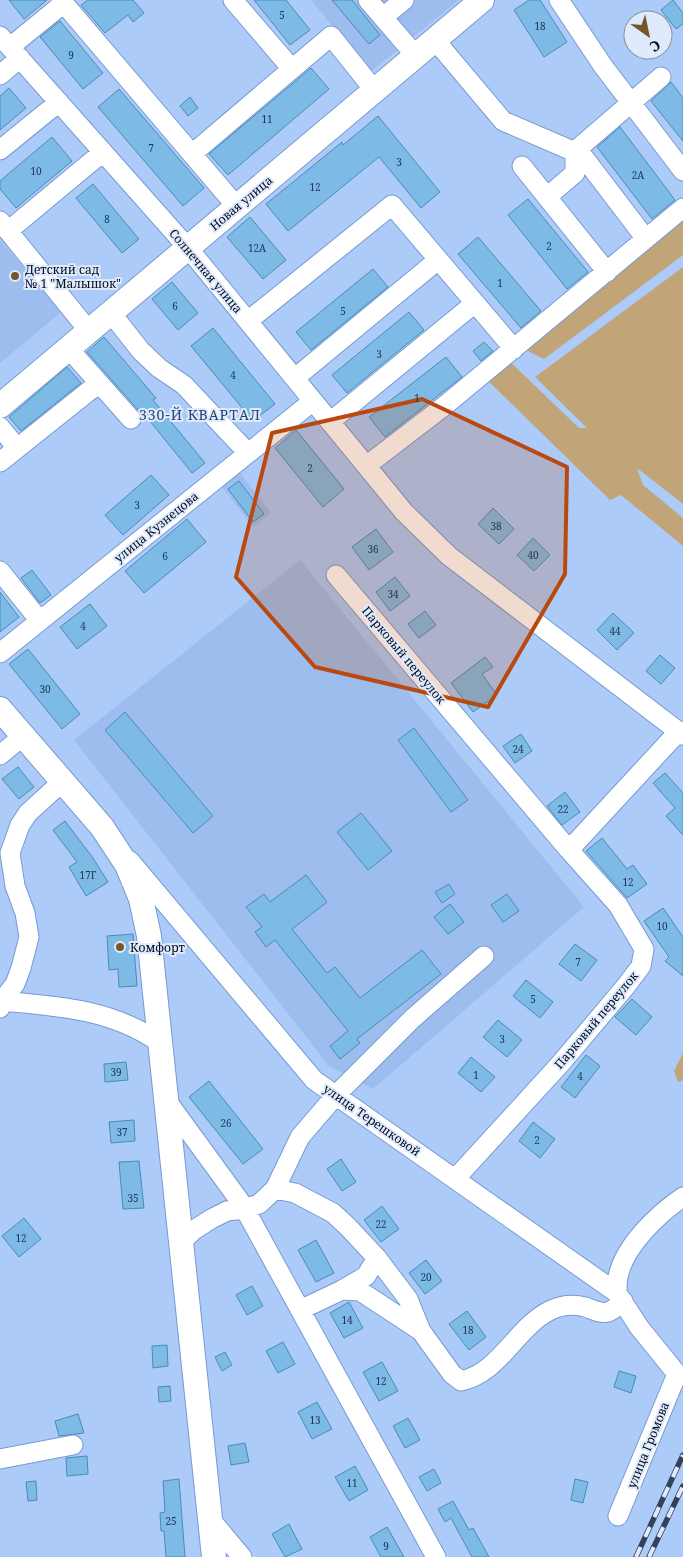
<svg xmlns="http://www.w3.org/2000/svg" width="683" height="1557" viewBox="0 0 683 1557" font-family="'Noto Serif',serif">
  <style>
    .built { fill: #9cbdee }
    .green { fill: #c1a578 }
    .building { fill: #7dbbe6; stroke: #4a8bb4 }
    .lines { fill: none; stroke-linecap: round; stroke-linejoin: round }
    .minor-casing { stroke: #769ad1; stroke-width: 21 }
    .major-casing { stroke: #769ad1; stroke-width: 26 }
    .minor { stroke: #fff; stroke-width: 19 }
    .major { stroke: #fff; stroke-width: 24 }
    .rail-casing { stroke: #32425c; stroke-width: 5.5 }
    .rail { stroke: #dfeafc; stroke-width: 4; stroke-dasharray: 11; stroke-linecap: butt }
    .marked { fill: #ba4910; fill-opacity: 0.2; stroke: #ba4910; stroke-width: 4; stroke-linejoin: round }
    .poi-dot { fill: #725729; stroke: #dfeafc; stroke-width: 2 }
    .labels { text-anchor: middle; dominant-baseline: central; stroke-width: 4; stroke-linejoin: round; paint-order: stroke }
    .number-label { font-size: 10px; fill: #213750 }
    .street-label { font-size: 12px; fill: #020b1e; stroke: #dfeafc }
    .poi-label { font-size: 12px; fill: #020b1e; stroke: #dfeafc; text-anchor: start }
    .neighbourhood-label { font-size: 14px; letter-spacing: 1px; fill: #274677; stroke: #dfeafc }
  </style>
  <rect width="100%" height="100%" fill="#accbf9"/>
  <path class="built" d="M311 0H459L370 72Z
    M0 240 61 312 0 363Z
    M240 473 271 513 253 527 222 487Z
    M300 560 584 907 373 1089 329 1066 74 740Z"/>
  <path class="green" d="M683 214V255L544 359 528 351 530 333Z
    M683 267V504L637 468 643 485 683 518V546L621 495 610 500 481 374 503 355 579 428H587L535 377Z
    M683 1053V1080L678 1082 674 1071Z"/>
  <path class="building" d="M9 0H47L24 19Z
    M88 0H133L144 13 133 22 128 15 105 33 81 5Z
    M254 0H286L310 30 290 45Z
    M332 0H352L380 35 369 44Z
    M529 0H540L567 42 544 57 514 10Z
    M673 0 683 13V24L676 29 661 10Z
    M60 21 103 73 83 89 40 37Z
    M311 68 329 89 228 175 209 154Z
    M671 82 683 98V141L651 101Z
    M9 88 26 108 0 130V96Z
    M119 89 204 188 183 206 98 107Z
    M190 97 198 108 188 116 180 106Z
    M378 116 440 192 421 208 379 157 288 231 266 204 342 142 343 145Z
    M620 127 675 200 652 219 597 147Z
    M52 137 72 161 16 208 0 189V181Z
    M93 184 139 239 122 253 76 198Z
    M528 199 588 272 567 289 508 215Z
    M250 217 286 260 263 279 227 237Z
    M478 237 541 311 521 328 458 254Z
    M373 269 388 287 311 350 296 332Z
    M172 282 198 313 178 330 152 299Z
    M409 312 424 330 347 393 332 375Z
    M213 328 275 404 253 421 191 346Z
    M104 337 156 398 153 400 205 463 192 473 141 410 140 412 87 352Z
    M484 342 493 351 481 361 473 351Z
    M446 357 462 377 385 437 369 417Z
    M67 367 81 383 21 431 9 417Z
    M296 430 344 489 323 507 275 448Z
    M151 475 169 495 123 535 105 515Z
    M239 481 264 514 253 522 228 489Z
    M493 508 514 529 499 544 478 524Z
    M187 519 206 542 144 593 125 571Z
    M376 529 393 552 369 570 352 547Z
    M533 538 550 555 534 571 517 555Z
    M32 570 51 595 40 603 21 578Z
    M395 577 410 596 390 611 376 592Z
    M0 592 19 617 0 632Z
    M90 604 107 626 77 649 60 627Z
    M425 611 436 625 419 638 408 624Z
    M613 613 634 633 617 650 597 630Z
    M28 649 80 714 62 729 9 664Z
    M660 655 675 668 661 684 646 671Z
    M485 657 493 667 482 674 497 695 473 712 451 683Z
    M125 712 213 816 193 833 105 730Z
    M414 728 468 800 451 812 398 740Z
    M521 734 532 751 515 763 503 746Z
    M18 767 34 787 19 799 2 779Z
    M665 773 683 793V835L666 816 675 808 653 783Z
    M565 792 580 812 562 825 547 806Z
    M361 813 392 851 368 870 337 832Z
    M65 821 93 858 108 882 86 896 69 867 77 862 53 830Z
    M602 838 627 869 633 865 647 884 627 898 586 851Z
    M306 875 327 902 292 929 327 973 335 967 360 998 422 950 441 974 357 1039 360 1043 340 1059 330 1046 348 1031 275 940 266 947 255 932 262 927 246 907 264 894 270 902Z
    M449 884 455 894 442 903 435 892Z
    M507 894 519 911 503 922 491 905Z
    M450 904 464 922 448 934 434 917Z
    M663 908 683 937V976L665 961 669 957 644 921Z
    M133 934 137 986 119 987 118 969 109 970 107 936Z
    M575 944 597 960 581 981 559 964Z
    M526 980 553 1002 540 1018 513 996Z
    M632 999 652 1017 636 1035 615 1017Z
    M498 1020 522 1040 507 1057 483 1037Z
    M586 1055 600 1066 575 1098 561 1087Z
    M471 1057 495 1077 481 1092 458 1073Z
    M126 1062 128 1080 105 1082 104 1064Z
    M209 1081 263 1149 243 1164 189 1097Z
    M134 1120 135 1141 111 1143 109 1122Z
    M533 1122 555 1139 540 1158 519 1141Z
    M341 1159 356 1182 342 1191 327 1169Z
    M139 1161 144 1208 123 1209 119 1162Z
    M382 1206 399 1229 381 1242 364 1220Z
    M24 1218 41 1239 19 1257 2 1236Z
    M316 1240 334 1273 316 1282 298 1250Z
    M426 1260 442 1281 425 1294 409 1273Z
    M252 1286 263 1306 247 1315 236 1295Z
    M349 1302 363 1328 344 1338 330 1313Z
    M467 1311 486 1337 469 1350 449 1324Z
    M283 1342 295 1364 278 1373 266 1351Z
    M167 1345 168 1366 153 1368 152 1346Z
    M225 1352 232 1365 222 1371 215 1357Z
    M382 1362 398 1391 379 1401 363 1372Z
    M619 1371 636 1376 631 1393 614 1387Z
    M170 1386 171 1401 159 1402 158 1387Z
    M317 1402 332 1429 312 1439 298 1412Z
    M78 1414 84 1433 59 1436 55 1421Z
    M408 1418 420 1440 405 1448 393 1426Z
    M245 1443 249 1462 231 1465 228 1446Z
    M87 1456 88 1474 67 1476 66 1458Z
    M355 1466 368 1490 349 1501 335 1477Z
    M434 1469 441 1483 427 1491 419 1477Z
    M179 1479 185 1557H166L164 1531H161L160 1513 165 1512 163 1481Z
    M575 1479 588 1482 583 1503 571 1500Z
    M36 1481 37 1500 28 1501 26 1482Z
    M453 1501 469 1530 473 1528 489 1557H472L451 1518 445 1522 438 1509Z
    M289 1524 302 1549 285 1557 272 1534Z
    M387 1527 404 1557H381L370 1537Z"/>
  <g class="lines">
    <g class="minor-casing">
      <path id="minor" d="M61 0 237 207
        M233 0 292 69 331 36 375 91
        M368 0 416 56
        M559 0 603 66 683 171
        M383 17 404 0
        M0 36 188 248 404 512 449 556 683 735
        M435 40 503 121 582 155 646 239
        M10 47 64 3
        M0 75 20 58
        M0 150 59 102
        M192 154 292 69
        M522 166 607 272
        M547 197 575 173V151L661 77
        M0 221 89 331
        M8 231 103 152
        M111 313 141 351 159 368 184 385 248 453
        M248 321 392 205 514 349
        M69 349 131 419
        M295 378 438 260
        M330 422 475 303
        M0 427 17 448
        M0 462 99 383
        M366 466 443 407 683 208
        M0 571 40 621
        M336 575 569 850 618 905 644 949 641 966 626 986 561 1063 455 1179
        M0 653 313 401
        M0 755 23 736
        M569 850 679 731
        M130 861 314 1080 617 1293 639 1327 677 1374 618 1516
        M0 1001C57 1006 112 1009 160 1043
        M0 1008 2 1001 15 984 21 968 29 937 25 913 15 886 10 853 20 825 28 813 62 782
        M167 1101 242 1204 436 1557
        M275 1189 295 1193 333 1213 348 1227 377 1258 408 1299 421 1331
        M181 1242 194 1230 211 1219 227 1211 244 1209 259 1204 275 1189 300 1137 336 1095 412 1019 484 956
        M342 1290 366 1276 377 1258
        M617 1293C617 1288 617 1282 618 1277 624 1246 658 1214 683 1197
        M300 1310 342 1290 360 1291 421 1331 452 1374 461 1381C500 1373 517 1326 551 1310 562 1305 573 1304 585 1307 592 1309 600 1314 608 1312 613 1311 619 1304 623 1301
        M0 1459 73 1445
        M211 1520 242 1557"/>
    </g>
    <g class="major-casing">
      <path id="major" d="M0 406 482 0
        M0 709 102 827 127 865 141 899 149 936 214 1557"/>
    </g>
    <use href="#minor" class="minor"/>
    <use href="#major" class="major"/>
    <g class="rail-casing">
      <path id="rail" d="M636 1557 683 1455
        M649 1557 683 1486"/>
    </g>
    <use href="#rail" class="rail"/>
  </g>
  <path class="marked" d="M422 399 567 467 565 574 488 707 315 667 236 577 272 433Z"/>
  <g class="poi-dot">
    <circle cx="15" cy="276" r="5"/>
    <circle cx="120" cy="947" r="5"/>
  </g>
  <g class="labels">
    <g class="number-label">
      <text x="282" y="15">5</text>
      <text x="540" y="26">18</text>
      <text x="71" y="55">9</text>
      <text x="267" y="119">11</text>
      <text x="151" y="148">7</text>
      <text x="399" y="162">3</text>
      <text x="36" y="171">10</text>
      <text x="638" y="175">2А</text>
      <text x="315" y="187">12</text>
      <text x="107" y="219">8</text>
      <text x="549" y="246">2</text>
      <text x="257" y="248">12А</text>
      <text x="500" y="283">1</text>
      <text x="175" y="306">6</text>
      <text x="343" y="311">5</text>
      <text x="379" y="354">3</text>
      <text x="233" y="375">4</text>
      <text x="417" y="398">1</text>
      <text x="310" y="468">2</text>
      <text x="137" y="505">3</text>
      <text x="496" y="526">38</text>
      <text x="373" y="549">36</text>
      <text x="533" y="555">40</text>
      <text x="165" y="556">6</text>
      <text x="393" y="594">34</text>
      <text x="83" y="626">4</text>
      <text x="615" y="631">44</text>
      <text x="45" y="689">30</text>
      <text x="518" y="749">24</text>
      <text x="563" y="809">22</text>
      <text x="88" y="875">17Г</text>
      <text x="628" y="882">12</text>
      <text x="662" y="926">10</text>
      <text x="578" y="962">7</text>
      <text x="533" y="999">5</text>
      <text x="502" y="1039">3</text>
      <text x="116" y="1072">39</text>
      <text x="476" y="1075">1</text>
      <text x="580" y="1076">4</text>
      <text x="226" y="1123">26</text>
      <text x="122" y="1132">37</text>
      <text x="537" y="1140">2</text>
      <text x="133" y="1198">35</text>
      <text x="381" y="1224">22</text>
      <text x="21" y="1238">12</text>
      <text x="426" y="1277">20</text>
      <text x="347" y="1320">14</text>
      <text x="468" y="1330">18</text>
      <text x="381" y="1381">12</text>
      <text x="315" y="1420">13</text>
      <text x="352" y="1483">11</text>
      <text x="171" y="1521">25</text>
      <text x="386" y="1546">9</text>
    </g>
    <g class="street-label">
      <text transform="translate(241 203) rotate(-40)">Новая улица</text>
      <text transform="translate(206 271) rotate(50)">Солнечная улица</text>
      <text transform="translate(156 527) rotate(-39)">улица Кузнецова</text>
      <text transform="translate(404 655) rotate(50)">Парковый переулок</text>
      <text transform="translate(596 1020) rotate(-50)">Парковый переулок</text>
      <text transform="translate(372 1120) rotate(35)">улица Терешковой</text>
      <text transform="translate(648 1445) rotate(-68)">улица Громова</text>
    </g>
    <g class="poi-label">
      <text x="25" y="269">Детский сад<tspan x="25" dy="14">№ 1 "Малышок"</tspan></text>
      <text x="130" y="947">Комфорт</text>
    </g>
    <g class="neighbourhood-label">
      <text x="200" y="414">330-Й КВАРТАЛ</text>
    </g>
  </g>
  <g transform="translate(648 35) rotate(147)"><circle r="24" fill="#dfeafc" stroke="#8791a3"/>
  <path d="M0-4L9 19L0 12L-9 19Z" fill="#725729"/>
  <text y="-8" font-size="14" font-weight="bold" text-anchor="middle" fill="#020b1e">С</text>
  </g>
</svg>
